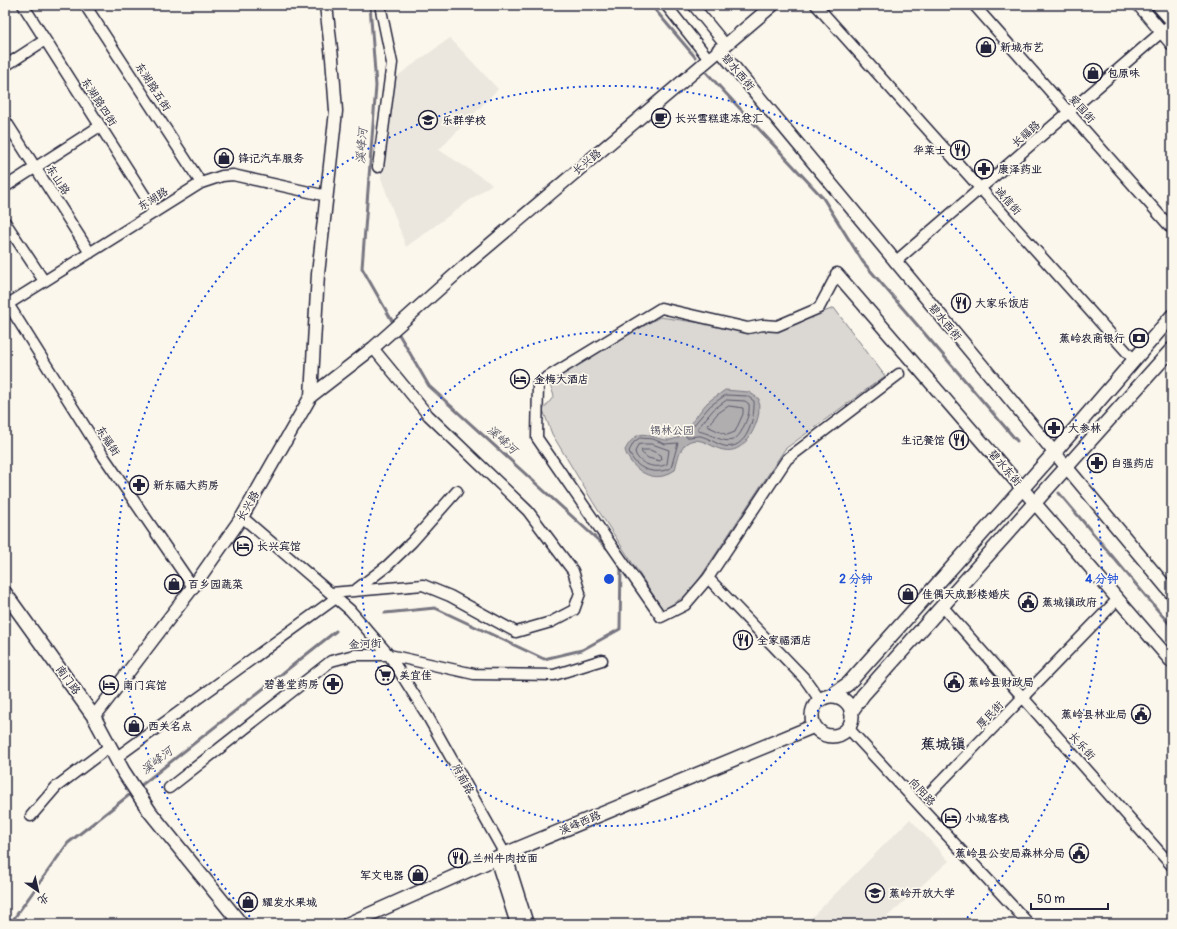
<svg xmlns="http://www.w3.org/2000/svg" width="1177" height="929" viewBox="0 0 1177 929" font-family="Pangolin,'LXGW WenKai TC',sans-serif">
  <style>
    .built { fill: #ebe7df }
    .green { fill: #dbd8d3; stroke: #7e7d87 }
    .water { fill: #b1aeb0; stroke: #787681 }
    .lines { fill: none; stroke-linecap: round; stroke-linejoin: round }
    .shore { stroke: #5b5a6a; stroke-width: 1 }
    .stream { stroke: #787681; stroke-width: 3 }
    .minor-casing { stroke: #22223b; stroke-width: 13 }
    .tertiary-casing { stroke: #22223b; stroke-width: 15 }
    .secondary-casing { stroke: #22223b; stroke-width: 16 }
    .minor { stroke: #fbf7ec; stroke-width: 10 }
    .tertiary { stroke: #fbf7ec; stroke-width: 12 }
    .secondary { stroke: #fbf7ec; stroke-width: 13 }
    .ring { fill: none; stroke: #1d4ed8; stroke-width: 2; stroke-dasharray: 2 4 }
    .labels { text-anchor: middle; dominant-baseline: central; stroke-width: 3.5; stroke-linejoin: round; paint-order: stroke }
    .poi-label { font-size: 11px; font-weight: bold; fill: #22223b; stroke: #fbf7ec; text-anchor: start }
    .street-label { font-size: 11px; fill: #22223b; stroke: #fbf7ec }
    .park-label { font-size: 11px; fill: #505061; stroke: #fbf7ec }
    .water-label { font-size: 12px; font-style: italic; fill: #545364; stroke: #fbf7ec }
    .district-label { font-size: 15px; font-weight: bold; fill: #22223b; stroke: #fbf7ec }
    .centre { fill: #1d4ed8; stroke: #fbf7ec; stroke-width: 2 }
    .ring-label { font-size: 12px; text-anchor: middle; font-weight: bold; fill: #1d4ed8; stroke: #fbf7ec; stroke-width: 3.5; stroke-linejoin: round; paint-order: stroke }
  </style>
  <rect width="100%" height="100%" fill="#fbf7ec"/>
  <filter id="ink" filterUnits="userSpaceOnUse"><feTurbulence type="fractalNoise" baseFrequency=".025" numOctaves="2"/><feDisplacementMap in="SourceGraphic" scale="8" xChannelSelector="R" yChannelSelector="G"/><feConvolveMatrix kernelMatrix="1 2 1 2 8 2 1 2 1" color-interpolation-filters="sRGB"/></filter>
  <g filter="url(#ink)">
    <path class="built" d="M450 38 498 89 439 150 492 184 406 247 381 178 393 79Z
      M910 819 949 861 879 924H805Z"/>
    <path class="green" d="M834 308 885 376 785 449 690 593 663 610 596 507 552 434 543 410 554 396 548 379 660 317 756 331 784 327Z"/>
    <path class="water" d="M725 390 749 392 759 399C758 405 760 412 758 417 754 433 742 454 724 450 716 449 709 443 701 441 682 436 678 457 675 470 671 472 667 475 663 476 646 480 629 465 625 450 643 417 655 448 677 438 684 435 700 410 707 403 712 398 719 395 725 390Z"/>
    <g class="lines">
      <path class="shore" d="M726 395 747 396 754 401C755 418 747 451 724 446 716 444 709 438 701 436 697 435 691 438 686 437V434L710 406Z
        M727 400 745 401 749 404C750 413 747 419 743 428 732 453 716 434 698 431V428L713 410Z
        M729 406 743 408V414L735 432 727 435 709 427 708 425 717 414Z
        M640 438 653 439 665 444 678 443 671 468C655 476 634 469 629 451L634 442Z
        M642 444H652L669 450 667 464C656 470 638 464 635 452L638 445Z
        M642 450H650L661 455 662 459 660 461 648 458 642 453Z"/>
      <path class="stream" d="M370 5 376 86 362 268 395 326
        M651 5 695 57
        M706 72 823 198 863 262 1017 441
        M397 331 429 386 610 551
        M1059 493 1172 627
        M385 613 435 608 544 659 582 650 620 629 621 565
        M139 787 336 631
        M10 924 68 843 133 792"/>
      <g class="minor-casing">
        <path id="minor" d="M23 5 155 212
          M85 5 201 183
          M666 5 708 58
          M693 5 725 44
          M816 5 1134 360
          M974 5 1172 229
          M5 66 45 40
          M5 120 90 253
          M378 167 392 63 380 5
          M5 187 100 126
          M5 222 44 281
          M895 262 1172 23
          M837 274 819 308 777 326 763 325 748 328 661 308 538 383 537 438 661 617 685 605 708 578 787 459 899 374
          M8 304 104 457 193 587
          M5 306 201 183 222 176 233 175 327 196
          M242 517 350 610 389 655 427 715 505 854
          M708 578 805 679 820 700
          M357 589 387 566 412 542 457 491
          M331 593 423 585 450 596 516 632 551 622 574 610 580 593 573 571 528 511 428 415 373 348
          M942 606 1172 866
          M848 728 1029 924
          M117 757 336 598
          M169 788 331 661 354 655H389L474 674 554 675 602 660
          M928 795 1118 599
          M31 816 56 787 109 747"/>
      </g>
      <g class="tertiary-casing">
        <path id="tertiary" d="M1139 5 1172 44
          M1158 5 1172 21
          M719 49 1172 594
          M837 274 1172 662
          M311 396 318 274 336 111 332 58 326 5
          M94 717 193 587 242 517 311 396 373 348 467 264 773 5
          M505 854 527 924
          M496 858 517 924"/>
      </g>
      <g class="secondary-casing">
        <path id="secondary" d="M5 593 94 717 123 771 150 812 241 924
          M830 696 848 684 1054 453 1172 316
          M812 716a20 20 0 1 1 40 0a20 20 0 1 1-40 0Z
          M851 712 863 695 1172 349
          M348 924 505 854 814 726"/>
      </g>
      <use href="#minor" class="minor"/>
      <use href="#tertiary" class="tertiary"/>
      <use href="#secondary" class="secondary"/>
    </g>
  </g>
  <g class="ring">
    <circle cx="609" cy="579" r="247"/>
    <path d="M254 921A493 493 0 1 1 964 921"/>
  </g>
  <defs>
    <g id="shop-ring" transform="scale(1)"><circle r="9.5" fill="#fbf7ec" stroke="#22223b" stroke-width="1.5"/><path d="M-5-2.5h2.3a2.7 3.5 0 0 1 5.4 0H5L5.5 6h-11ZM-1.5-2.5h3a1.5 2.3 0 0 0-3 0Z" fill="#22223b"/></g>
    <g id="cafe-ring" transform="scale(1)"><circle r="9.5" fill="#fbf7ec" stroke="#22223b" stroke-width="1.5"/><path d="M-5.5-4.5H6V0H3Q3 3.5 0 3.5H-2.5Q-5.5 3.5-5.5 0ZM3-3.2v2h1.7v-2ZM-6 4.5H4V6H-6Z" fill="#22223b"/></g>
    <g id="school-ring" transform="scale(1)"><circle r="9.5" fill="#fbf7ec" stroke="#22223b" stroke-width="1.5"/><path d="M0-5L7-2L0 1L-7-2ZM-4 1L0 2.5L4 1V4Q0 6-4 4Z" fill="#22223b"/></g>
    <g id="restaurant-ring" transform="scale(1)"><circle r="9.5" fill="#fbf7ec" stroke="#22223b" stroke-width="1.5"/><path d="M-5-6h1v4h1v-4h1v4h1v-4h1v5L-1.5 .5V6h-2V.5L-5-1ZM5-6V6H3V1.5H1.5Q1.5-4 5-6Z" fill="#22223b"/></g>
    <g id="pharmacy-ring" transform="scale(1)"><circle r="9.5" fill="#fbf7ec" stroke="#22223b" stroke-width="1.5"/><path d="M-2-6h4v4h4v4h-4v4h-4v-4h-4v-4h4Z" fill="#22223b"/></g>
    <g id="bank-ring" transform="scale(1)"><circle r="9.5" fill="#fbf7ec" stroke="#22223b" stroke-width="1.5"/><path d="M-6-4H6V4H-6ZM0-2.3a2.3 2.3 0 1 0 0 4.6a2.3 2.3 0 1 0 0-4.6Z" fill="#22223b"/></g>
    <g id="hotel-ring" transform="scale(1)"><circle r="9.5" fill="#fbf7ec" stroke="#22223b" stroke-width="1.5"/><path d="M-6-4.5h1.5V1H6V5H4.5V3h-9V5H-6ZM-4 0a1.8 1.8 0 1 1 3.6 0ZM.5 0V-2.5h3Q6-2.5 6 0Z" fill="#22223b"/></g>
    <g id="civic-ring" transform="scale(1)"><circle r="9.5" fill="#fbf7ec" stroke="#22223b" stroke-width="1.5"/><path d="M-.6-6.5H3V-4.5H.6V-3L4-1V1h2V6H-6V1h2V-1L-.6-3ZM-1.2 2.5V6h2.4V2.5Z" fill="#22223b"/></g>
    <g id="supermarket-ring" transform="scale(1)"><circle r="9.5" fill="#fbf7ec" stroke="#22223b" stroke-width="1.5"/><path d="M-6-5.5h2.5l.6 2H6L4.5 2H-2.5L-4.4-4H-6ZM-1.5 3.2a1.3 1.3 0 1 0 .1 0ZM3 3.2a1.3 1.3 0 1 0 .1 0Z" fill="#22223b"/></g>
    <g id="university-ring" transform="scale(1)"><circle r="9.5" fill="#fbf7ec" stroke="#22223b" stroke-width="1.5"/><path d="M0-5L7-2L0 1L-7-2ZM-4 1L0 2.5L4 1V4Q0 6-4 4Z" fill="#22223b"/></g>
  </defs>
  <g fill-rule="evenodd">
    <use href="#shop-ring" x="986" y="47"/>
    <use href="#shop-ring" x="1093" y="73"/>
    <use href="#cafe-ring" x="661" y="118"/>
    <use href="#school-ring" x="428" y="120"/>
    <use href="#restaurant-ring" x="960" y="150"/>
    <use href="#shop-ring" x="224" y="158"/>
    <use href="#pharmacy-ring" x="984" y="169"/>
    <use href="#restaurant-ring" x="961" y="303"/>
    <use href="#bank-ring" x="1139" y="338"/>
    <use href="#hotel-ring" x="520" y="379"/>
    <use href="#pharmacy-ring" x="1054" y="428"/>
    <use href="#restaurant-ring" x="959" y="440"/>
    <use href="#pharmacy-ring" x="1097" y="463"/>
    <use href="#pharmacy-ring" x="139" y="485"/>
    <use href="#hotel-ring" x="243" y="546"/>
    <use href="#shop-ring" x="174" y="584"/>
    <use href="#shop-ring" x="908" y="594"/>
    <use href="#civic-ring" x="1028" y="602"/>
    <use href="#restaurant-ring" x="743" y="640"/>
    <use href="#supermarket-ring" x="385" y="675"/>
    <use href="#civic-ring" x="954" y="682"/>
    <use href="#pharmacy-ring" x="333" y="684"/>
    <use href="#hotel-ring" x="109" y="685"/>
    <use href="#civic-ring" x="1141" y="714"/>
    <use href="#shop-ring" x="134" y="726"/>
    <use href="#hotel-ring" x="951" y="818"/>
    <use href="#civic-ring" x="1079" y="853"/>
    <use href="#restaurant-ring" x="458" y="858"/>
    <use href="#shop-ring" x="418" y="875"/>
    <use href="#university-ring" x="875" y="893"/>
    <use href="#shop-ring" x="248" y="902"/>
  </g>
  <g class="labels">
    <g class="poi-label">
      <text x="1000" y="47">新城布艺</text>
      <text x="1107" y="73">包原味</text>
      <text x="675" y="118">长兴雪糕速冻总汇</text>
      <text x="442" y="120">乐群学校</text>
      <text x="946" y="150" text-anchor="end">华莱士</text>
      <text x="238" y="158">锋记汽车服务</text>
      <text x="998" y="169">康泽药业</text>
      <text x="975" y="303">大家乐饭店</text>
      <text x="1125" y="338" text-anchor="end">蕉岭农商银行</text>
      <text x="534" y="379">金梅大酒店</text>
      <text x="1068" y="428">大参林</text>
      <text x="945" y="440" text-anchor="end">生记餐馆</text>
      <text x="1111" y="463">自强药店</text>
      <text x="153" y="485">新东福大药房</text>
      <text x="257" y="546">长兴宾馆</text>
      <text x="188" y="584">百乡园蔬菜</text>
      <text x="922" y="594">佳偶天成影楼婚庆</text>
      <text x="1042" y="602">蕉城镇政府</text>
      <text x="757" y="640">全家福酒店</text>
      <text x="399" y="675">美宜佳</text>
      <text x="968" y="682">蕉岭县财政局</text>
      <text x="319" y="684" text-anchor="end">碧善堂药房</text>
      <text x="123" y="685">南门宾馆</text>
      <text x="1127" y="714" text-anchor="end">蕉岭县林业局</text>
      <text x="148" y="726">西关名点</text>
      <text x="965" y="818">小城客栈</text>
      <text x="1065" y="853" text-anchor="end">蕉岭县公安局森林分局</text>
      <text x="472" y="858">兰州牛肉拉面</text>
      <text x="404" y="875" text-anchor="end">军文电器</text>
      <text x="889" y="893">蕉岭开放大学</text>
      <text x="262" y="902">耀发水果城</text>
    </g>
    <g class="street-label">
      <text transform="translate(738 72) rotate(50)">碧水西街</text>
      <text transform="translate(153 87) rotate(57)">东湖路五街</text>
      <text transform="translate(99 102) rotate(57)">东湖路四街</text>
      <text transform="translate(1082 109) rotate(49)">爱国街</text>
      <text transform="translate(1026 134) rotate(-41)">长福路</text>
      <text transform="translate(587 162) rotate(-40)">长兴路</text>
      <text transform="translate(58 180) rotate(57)">东山路</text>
      <text transform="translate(153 199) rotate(-32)">东湖路</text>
      <text transform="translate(1008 201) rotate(48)">诚信街</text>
      <text transform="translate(945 322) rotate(50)">碧水西街</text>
      <text transform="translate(108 441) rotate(57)">东福街</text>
      <text transform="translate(1005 468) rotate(49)">碧水东街</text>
      <text transform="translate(248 506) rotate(-59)">长兴路</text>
      <text transform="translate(365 644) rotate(-3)">金河街</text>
      <text transform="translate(68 680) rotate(54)">南门路</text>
      <text transform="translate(990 715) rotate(-46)">厚民街</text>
      <text transform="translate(1082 746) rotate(48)">长乐街</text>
      <text transform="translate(463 779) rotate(61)">府前路</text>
      <text transform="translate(922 792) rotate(47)">向阳路</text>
      <text transform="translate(580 823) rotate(-23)">溪峰西路</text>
    </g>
    <g class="park-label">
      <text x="672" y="430">锡林公园</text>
    </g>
    <g class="water-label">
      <text transform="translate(362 146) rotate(-86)">溪峰河</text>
      <text transform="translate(502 440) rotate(42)">溪峰河</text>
      <text transform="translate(157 761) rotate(-38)">溪峰河</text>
    </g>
    <g class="district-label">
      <text x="943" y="744">蕉城镇</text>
    </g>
  </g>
  <circle cx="609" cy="579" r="6" class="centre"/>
  <g class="ring-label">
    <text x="856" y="583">2 分钟</text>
    <text x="1102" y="583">4 分钟</text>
  </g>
  <rect width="1177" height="929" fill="none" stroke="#fbf7ec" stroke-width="20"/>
  <rect x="10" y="10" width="1157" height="909" fill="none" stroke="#22223b" stroke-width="1.5" filter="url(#ink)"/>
  <g transform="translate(38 891) rotate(146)" stroke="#fbf7ec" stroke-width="3" paint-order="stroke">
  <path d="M0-3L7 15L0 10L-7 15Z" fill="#22223b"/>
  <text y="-6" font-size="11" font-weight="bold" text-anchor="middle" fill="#22223b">北</text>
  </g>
  <path d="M1031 903v6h77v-6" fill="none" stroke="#22223b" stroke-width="2"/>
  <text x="1037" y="903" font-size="12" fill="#22223b" stroke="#fbf7ec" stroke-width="3" paint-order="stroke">50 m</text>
</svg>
